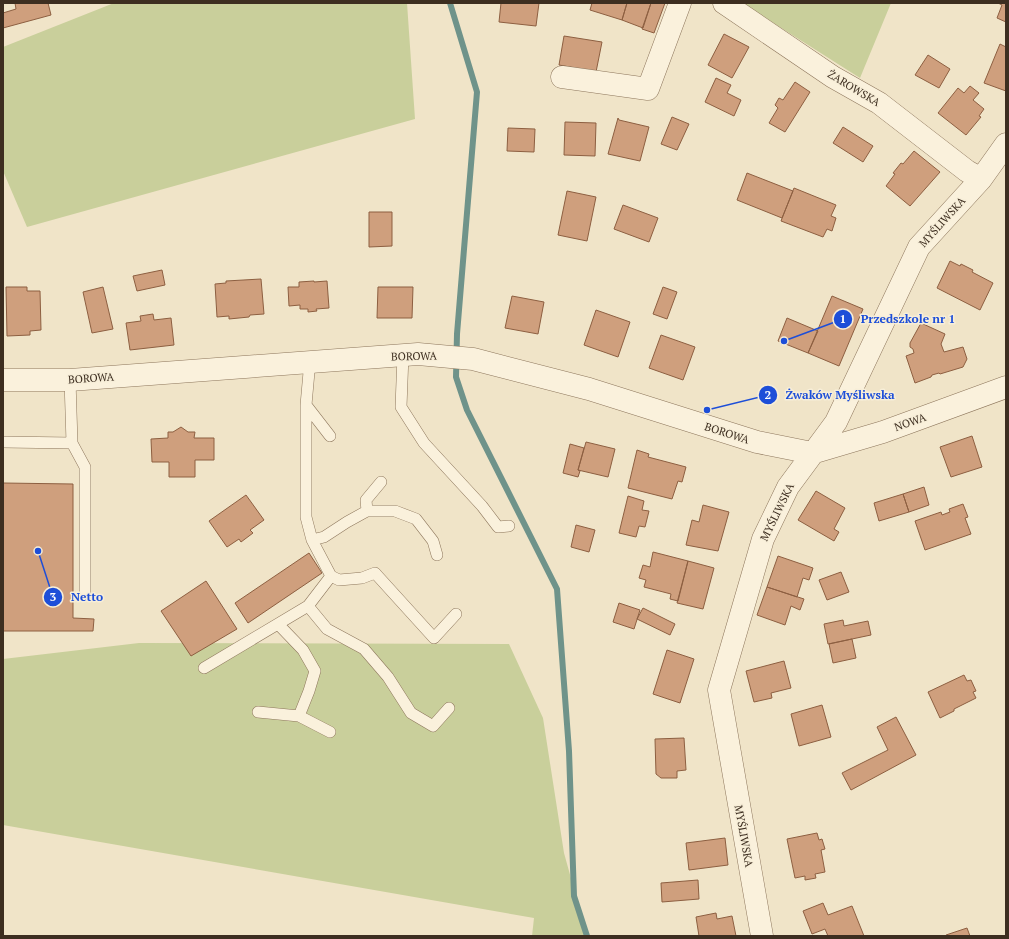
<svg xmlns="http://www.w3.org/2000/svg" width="1009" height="939" viewBox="0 0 1009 939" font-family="'PT Serif',serif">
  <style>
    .green { fill: #c9cf9b }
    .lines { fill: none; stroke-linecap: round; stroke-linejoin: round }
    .stream { stroke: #6f938a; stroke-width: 6 }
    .building { fill: #cf9f7d; stroke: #8d5f41 }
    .service-casing { stroke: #8d765c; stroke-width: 12 }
    .minor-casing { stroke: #8d765c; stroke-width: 23 }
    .service { stroke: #faf1dc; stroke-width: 11 }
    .minor { stroke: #faf1dc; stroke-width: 22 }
    .labels { text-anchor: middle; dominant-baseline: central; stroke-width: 3; stroke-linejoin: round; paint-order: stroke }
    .street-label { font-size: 11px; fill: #3d2e20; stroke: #f7eed8 }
    .leader { fill: none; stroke: #1d4ed8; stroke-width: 1.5 }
    .callout-dot { fill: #1d4ed8; stroke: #f7eed8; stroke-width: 1.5 }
    .mark-label { font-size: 12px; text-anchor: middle; font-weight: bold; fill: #fff }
    .callout-label { font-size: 12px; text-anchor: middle; font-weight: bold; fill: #1d4ed8; stroke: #f7eed8; stroke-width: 3; stroke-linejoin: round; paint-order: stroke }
  </style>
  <rect width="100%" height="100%" fill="#f0e4c8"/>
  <path class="green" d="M114 3H407L415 119 27 227 3 171V47Z
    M742 3H891L860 78Z
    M139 643 509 644 543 718 564 853 587 936H532L534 918 3 825V659Z"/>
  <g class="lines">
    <path class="stream" d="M450 3 477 92 457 334 456 377 467 410 557 589 569 751 574 896 587 936"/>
  </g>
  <path class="building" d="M15 3H48L51 15 3 28V13L16 9Z
    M501 3H539L536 26 499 22Z
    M592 3H627L622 20 590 10Z
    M627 3H651L643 28 622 20Z
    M651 3H665L654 33 642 29Z
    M998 3H1006V22L997 18 1002 5Z
    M724 34 749 47 732 78 708 65Z
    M564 36 602 42 596 72 559 65Z
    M1000 44 1006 47V91L984 83Z
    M928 55 950 69 939 88 915 75Z
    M716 78 731 85 727 93 741 100 734 116 705 102Z
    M795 82 810 92 785 132 769 123 778 108 775 105 779 98 783 100Z
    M970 86 979 93 973 100 984 109 979 116 981 117 966 135 938 113 958 88 964 93Z
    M672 117 689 124 677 150 661 144Z
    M618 118 619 120 649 127 640 161 608 154Z
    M565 122 596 123 595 156 564 155Z
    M843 127 873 146 863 162 833 143Z
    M508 128 535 129 534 152 507 151Z
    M914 151 940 172 910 206 886 186 895 174 893 173 901 163 903 164Z
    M747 173 793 191 782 218 737 200Z
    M794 188 836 205 831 216 836 218 832 231 827 229 823 237 781 221Z
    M567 191 596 197 587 241 558 235Z
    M623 205 658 218 649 242 614 229Z
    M369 212H392V246L369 247Z
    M950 261 960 266 961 264 973 270 972 272 993 283 980 310 937 288Z
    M162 270 165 285 137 291 133 276Z
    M261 279 264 314 250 315 249 317 229 319V316L217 317 215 284 226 283V281Z
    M314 281V282L327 281 329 308 316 309 317 311 308 312V309H300V305L289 306 288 287H299V282Z
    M6 287H27V291H40L41 330 30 331V335L7 336Z
    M103 287 113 329 92 333 83 292Z
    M378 287H413L412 318H377Z
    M663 287 677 292 667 319 653 314Z
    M512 296 544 302 538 334 505 328Z
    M832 296 863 309 839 366 808 353Z
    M596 310 630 322 618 357 584 345Z
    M153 314 154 320 171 318 174 345 130 350 126 323 141 321 140 316Z
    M787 318 818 331 808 353 778 341Z
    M921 323 945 334 941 344 944 352 963 347 967 359 963 367 940 374 939 373 932 375 931 377 915 383 906 356 914 353 913 349 910 347V343Z
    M661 335 695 347 683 380 649 368Z
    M181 427 188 432H195L194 438H214V460H195V477H169V462H152L151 439 168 438V432H173Z
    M972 436 982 467 951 477 940 447Z
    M586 442 615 449 608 477 578 470Z
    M570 444 584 448 578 470 580 471 578 477 563 473Z
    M637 450 649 454 648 457 686 467 682 482 678 481 672 499 628 488Z
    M3 483 73 484V618L94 619 93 631H3Z
    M924 487 929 505 909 512 903 494Z
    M816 491 845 508 834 529 839 532 834 541 798 520Z
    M903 494 909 512 879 521 874 503Z
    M246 495 264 520 250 530 253 533 241 542 239 539 227 547 209 521Z
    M628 496 644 501 642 510 649 511 645 527 639 526 636 537 619 533Z
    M963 504 968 517 965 518 971 534 925 550 915 521 941 512 942 515 950 512 949 509Z
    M703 505 729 512 718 551 686 545 692 520 699 522Z
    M576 525 595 530 589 552 571 547Z
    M653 552 688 561 678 601 670 599 671 594 644 587 646 580 639 578 643 565 650 567Z
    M309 553 322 573 248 623 235 603Z
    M778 556 813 568 809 580 803 578 797 597 767 587Z
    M688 561 714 568 703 609 677 603Z
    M841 572 849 592 827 600 819 580Z
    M206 581 237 629 191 656 161 611Z
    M767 587 804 599 800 610 791 606 785 625 757 615Z
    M619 603 640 610 634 629 613 622Z
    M643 608 675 624 670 635 637 619Z
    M843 620 844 626 868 621 871 635 828 644 824 624Z
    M852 639 856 658 833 663 829 644Z
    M667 650 694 659 680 703 653 694Z
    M784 661 791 688 771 693 772 698 754 702 746 671Z
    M964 675 967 681 971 680 976 691 973 692 976 698 954 709V711L940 718 928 692Z
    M822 705 831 737 799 746 791 714Z
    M896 717 916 755 851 790 842 773 888 750 877 727Z
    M684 738 686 770 677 771V778H661L656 774 655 739Z
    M817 833 819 840 822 839 825 849 821 850 825 872 815 874 816 878 805 880V876L795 878 787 839Z
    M725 838 728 865 689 870 686 843Z
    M698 880 699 899 662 902 661 883Z
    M823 903 828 915 852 906 864 936H828L825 929 812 934 803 911Z
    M716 913 717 919 732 916 736 936H699L696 917Z
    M967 928 970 936H946V935Z"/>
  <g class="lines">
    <g class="service-casing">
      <path id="service" d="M403 355 401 407 424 443 482 506 498 527 509 526
        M306 405 330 436
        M3 442 72 443 70 380
        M72 443 85 467V594
        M367 511 366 500 381 482
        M312 540 324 537 347 522 367 511H395L416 519 433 541 437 555
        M331 576 339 580 362 578 375 573 434 638 456 614
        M308 606 327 629 364 649 388 677 411 713 433 726 449 708
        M204 668 308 606 331 576 312 540 306 517V405L310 361
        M258 712 299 716 309 691 315 671 303 650 278 624
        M299 716 330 732"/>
    </g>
    <g class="minor-casing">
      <path id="minor" d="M724 3 833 77 879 103 967 171 981 179
        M562 77 648 89 680 3
        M3 380H70L418 354 473 359 589 389 757 442 812 453 883 432 1006 387
        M762 936 719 690 763 539 788 487 836 422 919 247 981 179 1006 144"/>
    </g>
    <use href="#service" class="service"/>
    <use href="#minor" class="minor"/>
  </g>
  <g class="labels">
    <g class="street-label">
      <text transform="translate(854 88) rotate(31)">ŻAROWSKA</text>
      <text transform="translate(942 222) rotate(-48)">MYŚLIWSKA</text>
      <text transform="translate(414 356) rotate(-1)">BOROWA</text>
      <text transform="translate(91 378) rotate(-4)">BOROWA</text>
      <text transform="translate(910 422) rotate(-20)">NOWA</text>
      <text transform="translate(727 433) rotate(18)">BOROWA</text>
      <text transform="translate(777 512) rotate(-64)">MYŚLIWSKA</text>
      <text transform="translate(744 836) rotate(80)">MYŚLIWSKA</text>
    </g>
  </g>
  <path class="leader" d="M784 341L843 319M707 410L768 395M38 551L53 597"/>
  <g class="callout-dot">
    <circle cx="784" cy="341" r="4"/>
    <circle cx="707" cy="410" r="4"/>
    <circle cx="38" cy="551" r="4"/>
    <circle cx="843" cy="319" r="10"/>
    <circle cx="768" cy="395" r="10"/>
    <circle cx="53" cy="597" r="10"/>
  </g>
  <g class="mark-label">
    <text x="843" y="323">1</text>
    <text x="768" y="399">2</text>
    <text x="53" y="601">3</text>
  </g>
  <g class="callout-label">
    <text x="908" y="323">Przedszkole nr 1</text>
    <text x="840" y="399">Żwaków Myśliwska</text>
    <text x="87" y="601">Netto</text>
  </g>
  <rect width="1009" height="939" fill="none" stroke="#3d2e20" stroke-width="8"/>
</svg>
